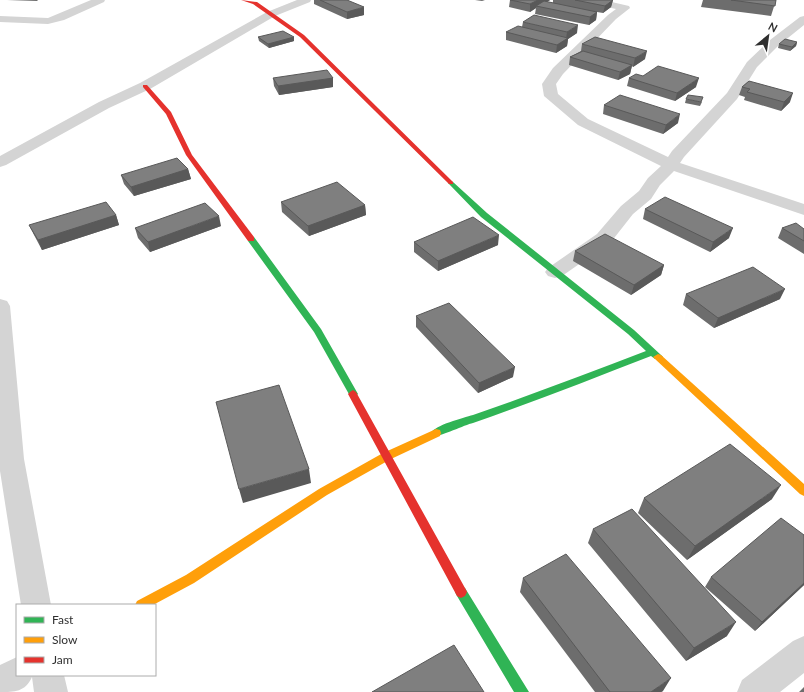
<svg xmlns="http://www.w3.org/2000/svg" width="804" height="692" viewBox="0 0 804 692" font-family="Lato,sans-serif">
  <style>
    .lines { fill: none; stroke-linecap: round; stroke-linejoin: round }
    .street { fill: #d4d4d4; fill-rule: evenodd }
    .fast { fill: #30b455; fill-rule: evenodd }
    .slow { fill: #ff9f0a; fill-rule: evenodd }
    .jam { fill: #e5322d; fill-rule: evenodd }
    .wall { fill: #6d6d6d }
    .shaded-wall { fill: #595959 }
    .building { fill: #7f7f7f; stroke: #595959 }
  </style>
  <rect width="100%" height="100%" fill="#fff"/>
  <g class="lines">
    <path class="street" d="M91 0H105L104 2 64 20 48 24 0 22V16L48 18Z
      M297 0H311L310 2 275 16 150 89 109 108 6 165 0 167V156L99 102 140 83 267 12Z
      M583 0H603L629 6 630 8 616 19 563 74 556 84 558 94 588 119 668 157 672 151 727 93 747 62 770 40 800 17 804 16V25L778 46 757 67 737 99 684 157 680 163 804 204V215L674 171 660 185 651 199 633 214 611 242 562 276 555 278 548 276 545 272 548 268 597 234 621 206 639 191 648 178 661 166 578 125 544 96 542 84 553 68 608 15 616 9 584 2Z
      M0 299 7 301 10 306 24 459 51 605H21L0 471Z
      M804 636V673L780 692H737L742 680 793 641Z
      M17 657V675H64L68 692H34L32 677C25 692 15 692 0 692V665Z"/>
    <path class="fast" d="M451 181 453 182 487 213 634 330 661 355 663 357 661 359H655L651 356C592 379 533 402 473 423 464 425 438 438 432 436L431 433C435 425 463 418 473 415 531 395 588 373 646 351L628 334 481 217 449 184 448 183Z
      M248 237H254L321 329 358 394 356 396H350L314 332 248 241Z
      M461 586 465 588 529 692H514L457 596 455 592 457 588Z"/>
    <path class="slow" d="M658 354 661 355 804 484V496L800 494 655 359 653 357Z
      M436 429 440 430 441 433 440 436 391 459 327 495 194 583 153 605H135L137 601 186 575 319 489 383 453Z"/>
    <path class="jam" d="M241 0 257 2 304 35 453 182V184H449L300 37 253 4Z
      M143 85H147L171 112 192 155 254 237V241H248L186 155 166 114 143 87Z
      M353 390 356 392 465 588 467 592 465 596 461 598 457 596 348 394 350 392Z"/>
  </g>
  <path class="wall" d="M7 0H38L37 1Z
    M314 0H347L364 15 347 19 314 4Z
    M475 0H485L482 1Z
    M510 0H550L547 2 553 3V0H613L611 7 603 13 597 12 596 20 589 25 535 14 536 8 530 12 509 7Z
    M703 0H776L771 16 701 7Z
    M523 22 577 33 568 39 567 46 556 53 506 40V32L522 27Z
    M258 37H294V41L269 48 259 41Z
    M797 42 796 46 790 51 778 48 779 44Z
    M582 44 645 59 633 67 632 66 630 74 618 80 569 65 570 57 581 51Z
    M643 76 696 87 675 101 627 86 629 78Z
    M273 78H333V87L279 95 274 86Z
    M749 81 790 102 781 111 744 100 745 97 739 95 742 87Z
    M686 99 702 102 700 106 685 103Z
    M604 105 678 123 663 134 603 114Z
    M188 169 191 179 134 196 124 184 121 175Z
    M281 202 365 205 366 215 309 236 282 212Z
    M645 209 729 238 710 252 643 219Z
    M116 215 119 225 42 250 34 235 29 225Z
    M221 226 150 252 138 238 135 228Z
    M782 228 804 229V254L778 238Z
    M414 242 498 245 438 271 414 252Z
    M575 251 664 265 661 275 631 295 573 261Z
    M686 294 780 299 714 328 683 305Z
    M416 316 513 377 478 393 416 327Z
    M644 498 772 499 687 560 638 513Z
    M593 529 727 636 686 661 588 543Z
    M711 577 804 585 755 631 705 587Z
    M523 578 663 691 661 692H595L520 592Z
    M804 687V692H799Z"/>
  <path class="shaded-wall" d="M538 0H550L538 7 536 6V8L530 12V4Z
    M613 0 611 7 603 13 605 6Z
    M364 7V15L347 19V12Z
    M597 12 596 20 589 25 590 17Z
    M578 25 577 33 568 39 567 46 556 53 557 45 566 39 567 32Z
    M294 37V41L269 48 268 44Z
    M797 42 796 46 790 51 792 47Z
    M647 51 645 59 633 67 635 58Z
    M632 65 630 74 618 80 620 72Z
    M333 78V87L279 95 278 86Z
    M699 78 696 87 675 101 677 93Z
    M793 93 790 102 781 111 784 102Z
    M680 114 678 123 663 134 666 125Z
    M188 169 191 179 134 196 131 187Z
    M365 205 366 215 309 236 308 226Z
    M116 215 119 225 42 250 38 240Z
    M219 216 221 226 150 252 148 242Z
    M733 228 729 238 710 252 713 242Z
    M499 235 498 245 438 271V261Z
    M664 265 661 275 631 295 634 285Z
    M785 289 780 299 714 328 718 318Z
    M515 367 513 377 478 393 479 383Z
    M309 469 311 483 243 503 239 489Z
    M781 485 772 499 687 560 695 546Z
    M804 583V585L755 631 762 622Z
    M736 622 727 636 686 661 694 648Z
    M671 678 663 691 661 692H651Z"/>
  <path class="building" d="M320 0H347L364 7 347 12Z
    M510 0H538L530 4Z
    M575 0H613L605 6Z
    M731 0H776L775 6Z
    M544 1 597 12 590 17 536 6Z
    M534 15 578 25 567 32 523 22Z
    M518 26 568 38 557 45 506 32Z
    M283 31 294 37 268 44 258 37Z
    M595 37 647 51 635 58 582 44Z
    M785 39 797 42 792 47 779 44Z
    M583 51 632 65 620 72 570 57Z
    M658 66 699 78 677 93 629 78 636 74 643 76Z
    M327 70 333 78 278 86 273 78Z
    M749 81 793 93 784 102 747 92 750 89 742 87Z
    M620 95 680 114 666 125 604 105Z
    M688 95 703 97 701 102 686 99Z
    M177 158 188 169 131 187 121 175Z
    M337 182 365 205 308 226 281 202Z
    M665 197 733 228 713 242 645 209Z
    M106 202 116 215 38 240 29 225Z
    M205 203 219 216 148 242 135 228Z
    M473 217 499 235 438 261 414 242Z
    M796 223 804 229V241L782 228Z
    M605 234 664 265 634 285 575 251Z
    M753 267 785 289 718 318 686 294Z
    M449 303 515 367 479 383 416 316Z
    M279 385 309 469 239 489 216 402Z
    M730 444 781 485 695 546 644 498Z
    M632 509 736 622 694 648 593 529Z
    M781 518 804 535V583L762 622 711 577Z
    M566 554 671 678 651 692H610L523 578Z
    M454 645 484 692H372Z"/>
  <rect x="16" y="604" width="140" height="72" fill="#ffffff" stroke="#acacac"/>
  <rect x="24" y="617" width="20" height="6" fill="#30b455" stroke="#acacac"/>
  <text x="52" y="624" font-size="12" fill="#2f2f2f">Fast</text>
  <rect x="24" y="637" width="20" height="6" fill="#ff9f0a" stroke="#acacac"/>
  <text x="52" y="644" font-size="12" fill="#2f2f2f">Slow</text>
  <rect x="24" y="657" width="20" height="6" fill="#e5322d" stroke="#acacac"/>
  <text x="52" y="664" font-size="12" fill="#2f2f2f">Jam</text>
  <g transform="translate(768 36) rotate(29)" stroke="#ffffff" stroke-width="3" paint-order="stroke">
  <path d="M0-3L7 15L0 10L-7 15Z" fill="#2f2f2f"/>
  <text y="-6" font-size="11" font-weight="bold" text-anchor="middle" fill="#2f2f2f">N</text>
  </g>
</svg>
